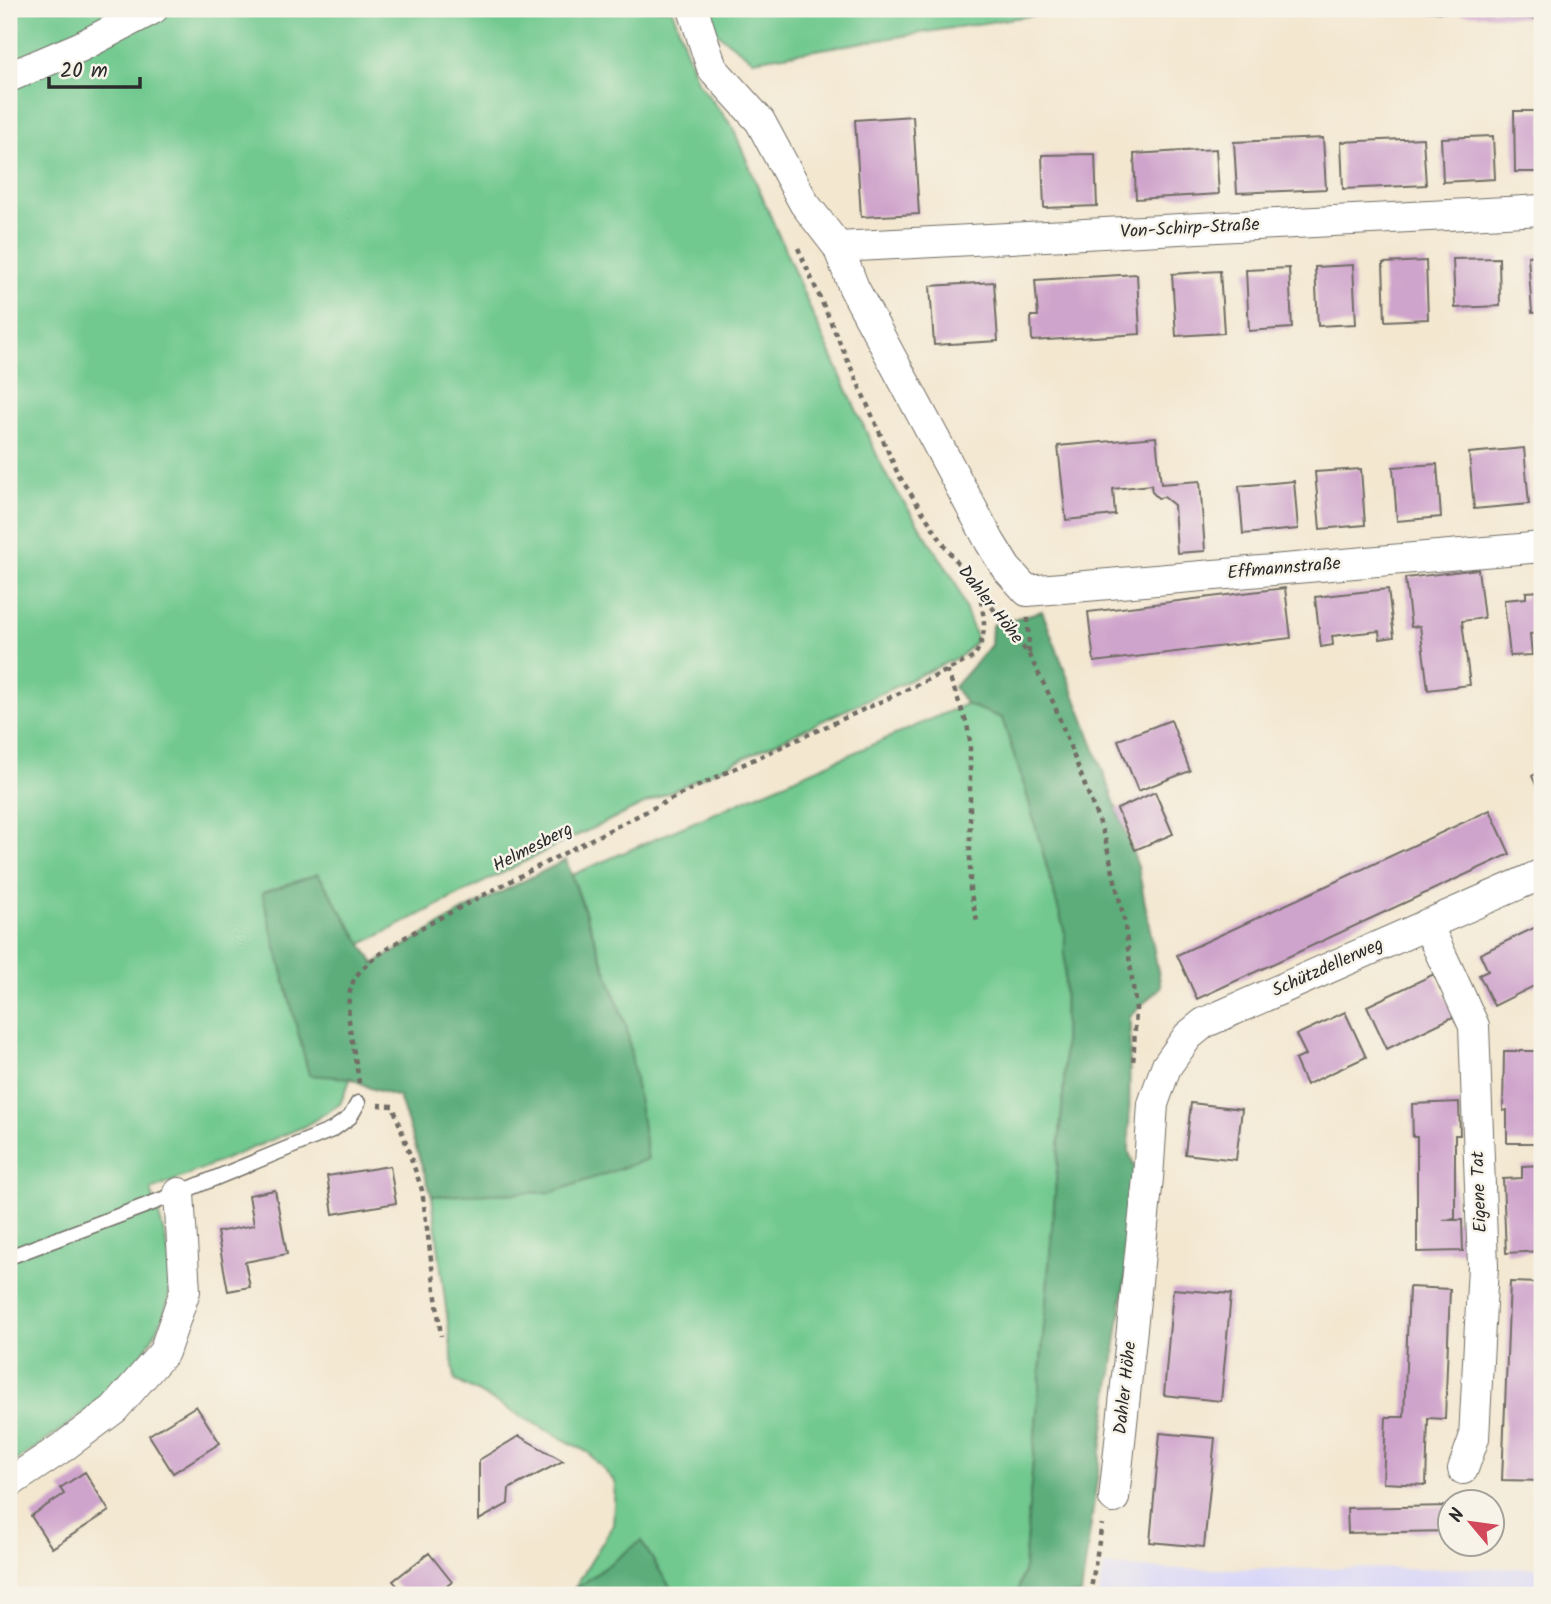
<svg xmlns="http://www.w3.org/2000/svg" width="1551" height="1604" viewBox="0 0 1551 1604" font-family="Kalam,sans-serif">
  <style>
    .built { fill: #d9d7f8 }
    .green { fill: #71c98f; stroke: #4e7a5d; stroke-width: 2 }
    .forest { fill: #5cad7a; stroke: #446c52; stroke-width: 2 }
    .building { fill: #cfa4cc }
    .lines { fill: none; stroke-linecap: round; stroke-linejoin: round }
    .service-casing { stroke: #716d65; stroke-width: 17 }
    .minor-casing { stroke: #716d65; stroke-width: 32 }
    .path { stroke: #716d65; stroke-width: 4.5; stroke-dasharray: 5 5; stroke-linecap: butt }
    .service { stroke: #fff; stroke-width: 14 }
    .minor { stroke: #fff; stroke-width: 30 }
    .labels { text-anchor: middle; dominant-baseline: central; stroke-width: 5; stroke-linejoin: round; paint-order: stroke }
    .street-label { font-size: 18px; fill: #2b2b2b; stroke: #f7f3e8 }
  </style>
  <rect width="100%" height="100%" fill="#f7f3e8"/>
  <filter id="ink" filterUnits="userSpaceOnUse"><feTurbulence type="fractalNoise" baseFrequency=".0143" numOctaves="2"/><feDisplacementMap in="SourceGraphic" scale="14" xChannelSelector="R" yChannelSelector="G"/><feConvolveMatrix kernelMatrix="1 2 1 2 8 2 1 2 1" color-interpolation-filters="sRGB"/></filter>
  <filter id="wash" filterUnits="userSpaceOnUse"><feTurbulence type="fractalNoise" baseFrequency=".00686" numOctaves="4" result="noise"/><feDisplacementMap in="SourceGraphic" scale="28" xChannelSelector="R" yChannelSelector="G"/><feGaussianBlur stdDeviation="1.57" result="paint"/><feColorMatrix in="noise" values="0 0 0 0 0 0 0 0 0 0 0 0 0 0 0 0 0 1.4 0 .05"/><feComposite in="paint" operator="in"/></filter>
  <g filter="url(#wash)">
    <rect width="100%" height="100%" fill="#f3e7d0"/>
    <path class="built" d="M1104 1566 1167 1569 1542 1568V1595H1099Z"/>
    <path class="green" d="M9 9H121L40 57 9 69Z
      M162 9H672L697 81 732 126 812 313 885 473 955 581 977 640 961 656 561 843 362 944 318 874 351 1078 340 1104 305 1126 151 1190C160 1220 174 1257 170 1289 162 1363 67 1429 9 1465V85Z
      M704 9H1072L753 60 710 28Z
      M966 704 1002 718 1025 788 1065 933 1064 1085 1024 1568 1017 1595H675L641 1541 573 1591 613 1525 615 1482 589 1453 455 1380 432 1196 553 1192 627 1029 572 875Z"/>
    <path class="forest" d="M1042 611 1086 725 1138 867 1161 987 1130 1016 1129 1152 1139 1179 1081 1595H1017L1024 1568 1064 1085 1065 933 1025 788 1002 718 966 704 954 687 991 645 992 625Z
      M566 860 627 1029 648 1159 553 1192 432 1196 399 1097 370 1088 351 1078 309 1075 262 893 318 874 374 964 465 910Z
      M641 1541 675 1595H567L573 1591Z"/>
    <g id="blocks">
      <path class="building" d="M1419 9H1542V19L1419 11Z
        M1514 111H1542V172H1515Z
        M913 116 919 214 861 217 855 120Z
        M1493 136 1495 179 1443 182 1441 138Z
        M1323 138 1326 189 1237 193 1234 142Z
        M1423 138 1426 185 1343 189 1341 142Z
        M1216 149 1219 194 1136 199 1134 154Z
        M1095 154 1097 206 1044 208 1042 155Z
        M1542 255V312L1532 313 1528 256Z
        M1499 258 1500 306 1455 308 1453 259Z
        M1426 261 1428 319 1385 321 1383 263Z
        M1353 265 1356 324 1318 326 1315 267Z
        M1289 268 1292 328 1249 331 1246 270Z
        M1220 271 1224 333 1176 336 1172 274Z
        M1137 274 1140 334 1032 341 1031 316H1038L1035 280Z
        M994 282 998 341 934 345 930 286Z
        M1156 437 1161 484 1200 481 1205 551 1177 553 1174 505 1164 497 1158 498 1152 492 1151 485 1113 489 1115 515 1066 520 1058 446Z
        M1524 448 1529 504 1474 509 1469 453Z
        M1437 464 1441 517 1397 521 1393 467Z
        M1361 469 1365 525 1320 529 1315 472Z
        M1294 481 1298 529 1243 534 1239 486Z
        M1478 569 1484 618 1462 621 1470 685 1428 690 1420 626 1411 627 1405 578Z
        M1285 588 1291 638 1094 662 1088 612Z
        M1388 589 1394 637 1380 639 1379 631 1332 636 1333 645 1321 647 1315 597Z
        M1542 591V633L1530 634 1532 655 1510 656 1504 600 1526 598V592Z
        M1171 720 1190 771 1138 791 1118 740Z
        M1542 771V798L1532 776Z
        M1155 792 1173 834 1135 850 1117 809Z
        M1490 810 1510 854 1197 999 1177 955Z
        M1542 924V982L1494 1006 1479 975 1488 971 1480 954Z
        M1434 974 1455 1016 1387 1049 1367 1006Z
        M1345 1012 1366 1057 1306 1085 1295 1060 1306 1055 1296 1035Z
        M1504 1051H1542V1143H1507V1110L1503 1111Z
        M1459 1102 1460 1135H1455V1219L1443 1220H1462L1463 1251 1417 1252V1137H1413L1412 1104Z
        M1191 1103 1242 1109 1236 1160 1185 1154Z
        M1542 1165V1251L1506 1253 1503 1179 1522 1178V1166Z
        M390 1166 396 1203 333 1214 327 1176Z
        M275 1190 287 1254 245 1262 250 1287 228 1291 217 1232 254 1225 249 1195Z
        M1510 1282 1542 1283V1481L1502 1480Z
        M1409 1287 1450 1289 1445 1419 1428 1418 1426 1485 1383 1483 1386 1417H1404Z
        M1173 1289 1231 1294 1221 1401 1164 1395Z
        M196 1406 220 1443 173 1473 149 1435Z
        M1160 1433 1215 1438 1204 1547 1150 1542Z
        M519 1436 563 1461 509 1489 508 1504 479 1520V1460Z
        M85 1472 109 1511 52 1548 31 1516 64 1494 60 1488Z
        M1450 1506V1531L1348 1533 1347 1508Z
        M429 1553 452 1582 434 1595H405L393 1581Z"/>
    </g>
  </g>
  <g filter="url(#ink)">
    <use href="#blocks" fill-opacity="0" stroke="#716d65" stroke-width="2"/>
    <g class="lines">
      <g class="service-casing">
        <path id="service" d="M9 1257 179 1193 332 1130 350 1117 358 1103"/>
      </g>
      <g class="minor-casing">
        <path id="minor" d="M693 9 712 68 760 121 804 203 838 247 854 288 990 542 1006 568 1027 591 1542 547
          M9 77 80 47 153 9
          M838 247 1542 210
          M1427 924 1474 1026 1483 1266 1474 1438 1463 1469
          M9 1483 63 1447 114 1409 164 1352 185 1291 179 1193
          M1114 1498 1148 1178 1153 1104 1166 1067 1188 1036 1204 1023 1542 874"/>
      </g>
      <path class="path" d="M798 248 898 474 946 548 1029 655 1054 704 1105 838 1124 919 1136 1009 1133 1066
        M1028 618 1029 655
        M947 670 967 724 970 742V890L978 925
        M359 1083C356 1052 338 1001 357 975 379 946 449 914 482 896 573 848 665 801 757 758 830 724 903 693 974 657 989 631 984 619 979 590
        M378 1105 393 1106 422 1190 441 1336
        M1090 1595 1102 1524"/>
      <use href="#service" class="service"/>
      <use href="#minor" class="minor"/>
    </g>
  </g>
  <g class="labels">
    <g class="street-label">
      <text transform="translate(1190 229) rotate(-3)">Von-Schirp-Straße</text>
      <text transform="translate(1284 569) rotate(-5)">Effmannstraße</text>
      <text transform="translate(990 605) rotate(52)">Dahler Höhe</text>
      <text transform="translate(533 848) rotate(-27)">Helmesberg</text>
      <text transform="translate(1328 968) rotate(-24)">Schützdellerweg</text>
      <text transform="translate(1480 1192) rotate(-92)">Eigene Tat</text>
      <text transform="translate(1126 1388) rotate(-84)">Dahler Höhe</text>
    </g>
  </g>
  <rect width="1551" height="1604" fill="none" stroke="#f7f3e8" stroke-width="35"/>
  <g transform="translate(1471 1523) rotate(299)"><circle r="33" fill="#f7f3e8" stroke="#a5a39c" stroke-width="2"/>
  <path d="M0-5L12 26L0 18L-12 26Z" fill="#d1495b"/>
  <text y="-10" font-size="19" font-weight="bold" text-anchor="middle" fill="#2b2b2b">N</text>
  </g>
  <path d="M49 77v10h91v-10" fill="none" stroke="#2b2b2b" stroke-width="3.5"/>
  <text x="60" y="77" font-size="21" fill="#2b2b2b" stroke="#f7f3e8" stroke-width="5" paint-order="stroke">20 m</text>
</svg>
